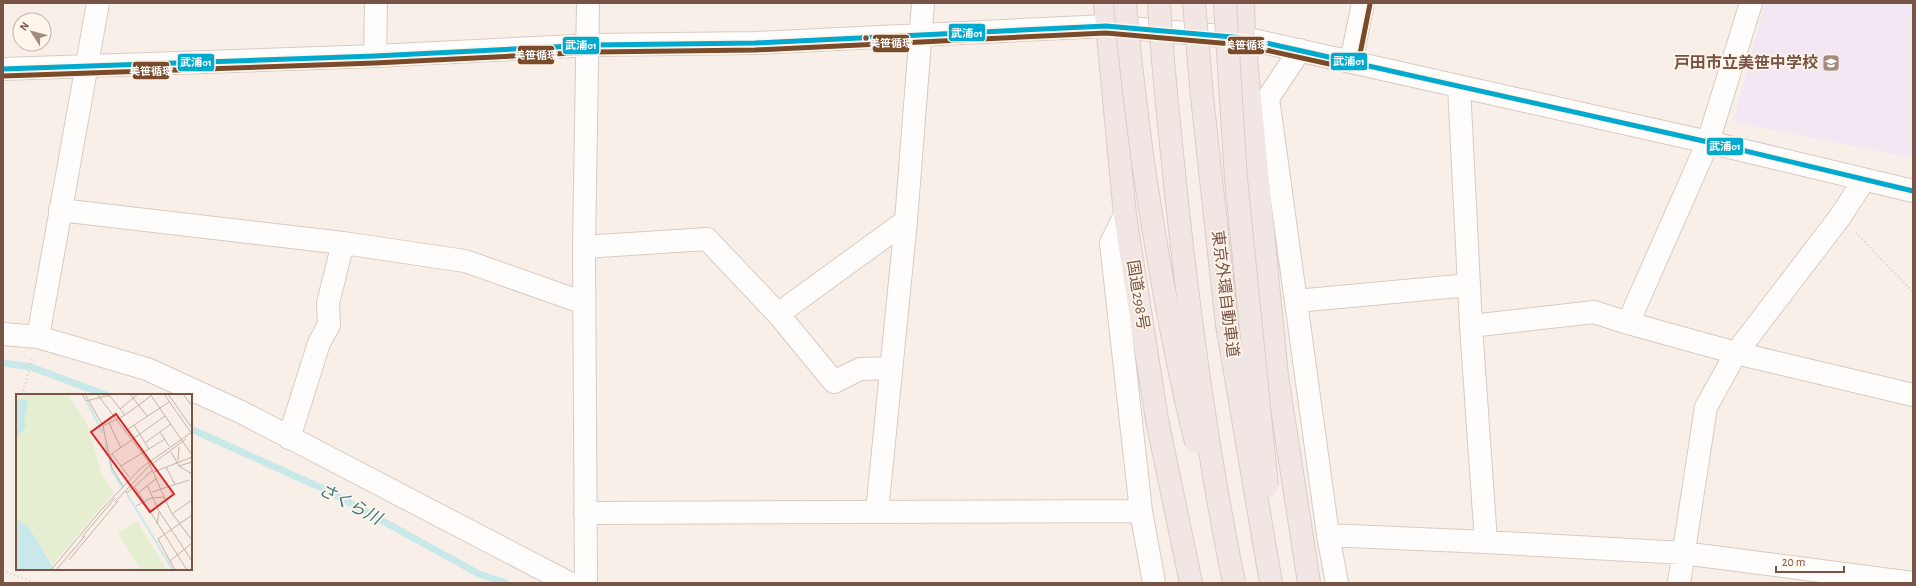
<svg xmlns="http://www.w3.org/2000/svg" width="1916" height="586" viewBox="0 0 1916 586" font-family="'Alegreya Sans','Noto Sans JP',sans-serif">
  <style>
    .education { fill: #f2e7f2 }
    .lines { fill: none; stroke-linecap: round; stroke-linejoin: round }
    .stream { stroke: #c9e8e9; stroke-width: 7 }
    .minor-casing { stroke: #d6cbc5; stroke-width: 24 }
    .highway-casing { stroke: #dacdc8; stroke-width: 24 }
    .path { stroke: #dad0cb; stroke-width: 2.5; stroke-dasharray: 1 3; stroke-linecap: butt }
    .minor { stroke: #fefdfc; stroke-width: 22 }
    .highway { stroke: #f1e6e3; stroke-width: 22 }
    .highway-bridge-casing { stroke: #dacdc8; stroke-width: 24; stroke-linecap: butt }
    .highway-bridge { stroke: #f1e6e3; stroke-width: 22 }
    .bus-1-casing { stroke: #fff5ea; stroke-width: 8 }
    .bus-2-casing { stroke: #fff5ea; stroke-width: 8 }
    .bus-1 { stroke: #00a9ce; stroke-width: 5 }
    .bus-2 { stroke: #7a4b2a; stroke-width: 5 }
    .bus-dot { fill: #785446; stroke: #fff5ea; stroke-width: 1.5 }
    .labels { text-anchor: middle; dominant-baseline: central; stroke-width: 3.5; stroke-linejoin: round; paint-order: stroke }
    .poi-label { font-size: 16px; font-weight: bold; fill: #785446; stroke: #fff5ea; text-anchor: end }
    .street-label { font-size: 16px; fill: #785446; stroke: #fff5ea }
    .water-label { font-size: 17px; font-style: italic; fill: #39787e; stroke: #fff5ea }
    .inset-river { fill: none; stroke: #c9e8e9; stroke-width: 2 }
    .inset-road { fill: none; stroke: #c5b2a7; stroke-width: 1 }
    .view { fill: #d62828; fill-opacity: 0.15; stroke: #d62828; stroke-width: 2 }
    .inset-edge { fill: none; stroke: #785446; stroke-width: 2 }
    .line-badge { stroke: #fff5ea; stroke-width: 1.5 }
    .badge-label { font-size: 11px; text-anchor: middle; font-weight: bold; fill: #fff }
  </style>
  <rect width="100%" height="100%" fill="#f8f0e8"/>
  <path class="education" d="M1765 3H1913V158L1733 122Z"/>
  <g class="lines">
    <path class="stream" d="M3 363 31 367 106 395
      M191 429 328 491 479 574 506 583"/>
    <g class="minor-casing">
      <path id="minor" d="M1300 50 1268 98 1328 535 1337 583
        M375 56 376 3
        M1351 62 1363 3
        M3 69 375 56 594 45 755 43 1106 26 1244 38 1708 142 1913 191
        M1459 86 1471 326 1486 542
        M60 210 343 243 465 261 584 303
        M1125 215 1111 243 1141 511 1154 583
        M584 247 707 239 778 314 906 221
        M1296 301 1469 285
        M778 314 834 382 860 369 891 368
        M1628 323 1708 142 1751 3
        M1471 326 1594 312 1628 323 1736 353 1913 395
        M3 334 38 337 147 369 241 412 569 583
        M38 337 98 3
        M289 438 319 343 329 325 328 303 343 243
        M877 512 906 221 923 3
        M585 513 1141 511
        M1328 535 1486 542 1683 553 1913 583
        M586 583 584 247 588 3
        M1679 583 1706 407 1736 353 1840 217 1864 180"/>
    </g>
    <g class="highway-casing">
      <path id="highway" d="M1105 3 1125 215 1157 420 1191 583
        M1243 3 1244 38 1277 376 1309 583"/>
    </g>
    <path class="path" d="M1856 233 1913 292
      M22 395 32 359
      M3 571 36 583"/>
    <use href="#minor" class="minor"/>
    <use href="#highway" class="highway"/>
    <g class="highway-bridge-casing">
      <path id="highway-bridge" d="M1125 3C1129 56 1136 109 1143 162 1157 256 1173 350 1196 442
        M1159 3C1162 63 1169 123 1175 183 1189 317 1207 451 1234 583
        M1194 3 1202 97 1227 325 1271 583
        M1225 3 1236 179 1267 486"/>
    </g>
    <use href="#highway-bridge" class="highway-bridge"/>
    <g class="bus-1-casing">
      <path id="bus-1" d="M3 69 375 56 594 45 755 43 1106 26 1244 38 1708 142 1913 191"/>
    </g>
    <g class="bus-2-casing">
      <path id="bus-2" d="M3 76 375 63 594 52 755 50 1106 33 1243 45 1352 69 1358 64 1370 4"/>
    </g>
    <use href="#bus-1" class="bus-1"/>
    <use href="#bus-2" class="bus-2"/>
  </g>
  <defs>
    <g id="school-square" transform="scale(0.9)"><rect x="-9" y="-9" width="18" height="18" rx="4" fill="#a58b7f" stroke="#fff5ea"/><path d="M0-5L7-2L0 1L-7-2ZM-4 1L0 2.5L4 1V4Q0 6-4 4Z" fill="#fff"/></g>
  </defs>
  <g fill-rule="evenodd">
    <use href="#school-square" x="1831" y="63"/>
  </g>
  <circle class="bus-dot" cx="866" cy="38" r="3.5"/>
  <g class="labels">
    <g class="poi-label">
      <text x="1818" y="63">戸田市立美笹中学校</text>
    </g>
    <g class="street-label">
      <text transform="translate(1225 294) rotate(83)">東京外環自動車道</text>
      <text transform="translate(1138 295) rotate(81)">国道298号</text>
    </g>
    <g class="water-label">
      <text transform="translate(350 504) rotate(28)">さくら川</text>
    </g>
  </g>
  <g transform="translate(16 394)">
    <rect width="176" height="176" fill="#f8f0e8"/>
    <path d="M0 0H51L71 29 85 79 98 98 37 170 15 139 0 126ZM121 127 151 176H125L102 139Z" fill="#e5eed1"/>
    <path d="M10 5 12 10 8 24 10 33 0 44V10L1 6ZM0 125 13 134 39 176H0Z" fill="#c9e8e9"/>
    <path class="inset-river" d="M71 8 87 39M89 50 96 77 106 93M111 100 157 176"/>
    <path class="inset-road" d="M66 0 70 7 98 0M69 0 87 32 96 74 107 92M81 0 132 67 155 118 176 146M114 0 131 22M134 0 176 61M148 0 176 40M152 0 176 34M167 0 176 12M93 1 109 21M104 15 122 0M93 29 105 54M118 31 133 55M87 32 109 21 135 2M109 37 153 8M144 38 153 52M130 48 155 30M155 58 163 72 176 80M96 60 113 83M93 62 149 22M162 67 163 53M105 72 149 45M163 72 176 68M150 73 159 91M138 78 176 63M131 91 143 117 176 167M118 92 171 176M110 97 111 99 137 76M136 98 173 86M122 99 141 84M99 108 132 73 170 45M120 112 135 104 149 103M156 120 176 106M141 130 143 118M66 143 99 104M53 166 102 107M154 167 176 149M35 176 85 116 125 74 176 38M40 176 69 142M159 176 142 145 176 121"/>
    <path class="view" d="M100 20 158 100 134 118 75 38Z"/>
    <rect width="176" height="176" class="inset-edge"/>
  </g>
  <g class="line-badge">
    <rect x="948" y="23" width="38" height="19" rx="4" fill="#00a9ce"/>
    <rect x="872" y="34" width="38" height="19" rx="4" fill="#7a4b2a"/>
    <rect x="1227" y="36" width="38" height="19" rx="4" fill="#7a4b2a"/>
    <rect x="562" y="36" width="38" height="19" rx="4" fill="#00a9ce"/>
    <rect x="517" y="45" width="38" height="20" rx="4" fill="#7a4b2a"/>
    <rect x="1330" y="52" width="38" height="19" rx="4" fill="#00a9ce"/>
    <rect x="177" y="53" width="38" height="19" rx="4" fill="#00a9ce"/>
    <rect x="132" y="61" width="38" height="19" rx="4" fill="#7a4b2a"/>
    <rect x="1706" y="137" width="38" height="19" rx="4" fill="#00a9ce"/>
  </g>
  <g class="badge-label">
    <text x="967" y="37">武浦01</text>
    <text x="891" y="47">美笹循環</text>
    <text x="1246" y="49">美笹循環</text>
    <text x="581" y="49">武浦01</text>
    <text x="536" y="59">美笹循環</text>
    <text x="1349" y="65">武浦01</text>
    <text x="196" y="66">武浦01</text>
    <text x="151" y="75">美笹循環</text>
    <text x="1725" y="150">武浦01</text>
  </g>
  <rect width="1916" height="586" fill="none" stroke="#785446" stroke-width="8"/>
  <g transform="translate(32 32) rotate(306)"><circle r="19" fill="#fff5ea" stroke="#c9b5a8"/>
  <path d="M0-3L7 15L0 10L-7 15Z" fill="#a58b7f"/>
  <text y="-6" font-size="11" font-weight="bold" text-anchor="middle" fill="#785446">N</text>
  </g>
  <path d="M1776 566v6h68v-6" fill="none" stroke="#785446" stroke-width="2"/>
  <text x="1782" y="566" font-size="12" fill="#785446" stroke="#fff5ea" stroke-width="3" paint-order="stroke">20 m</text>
</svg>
